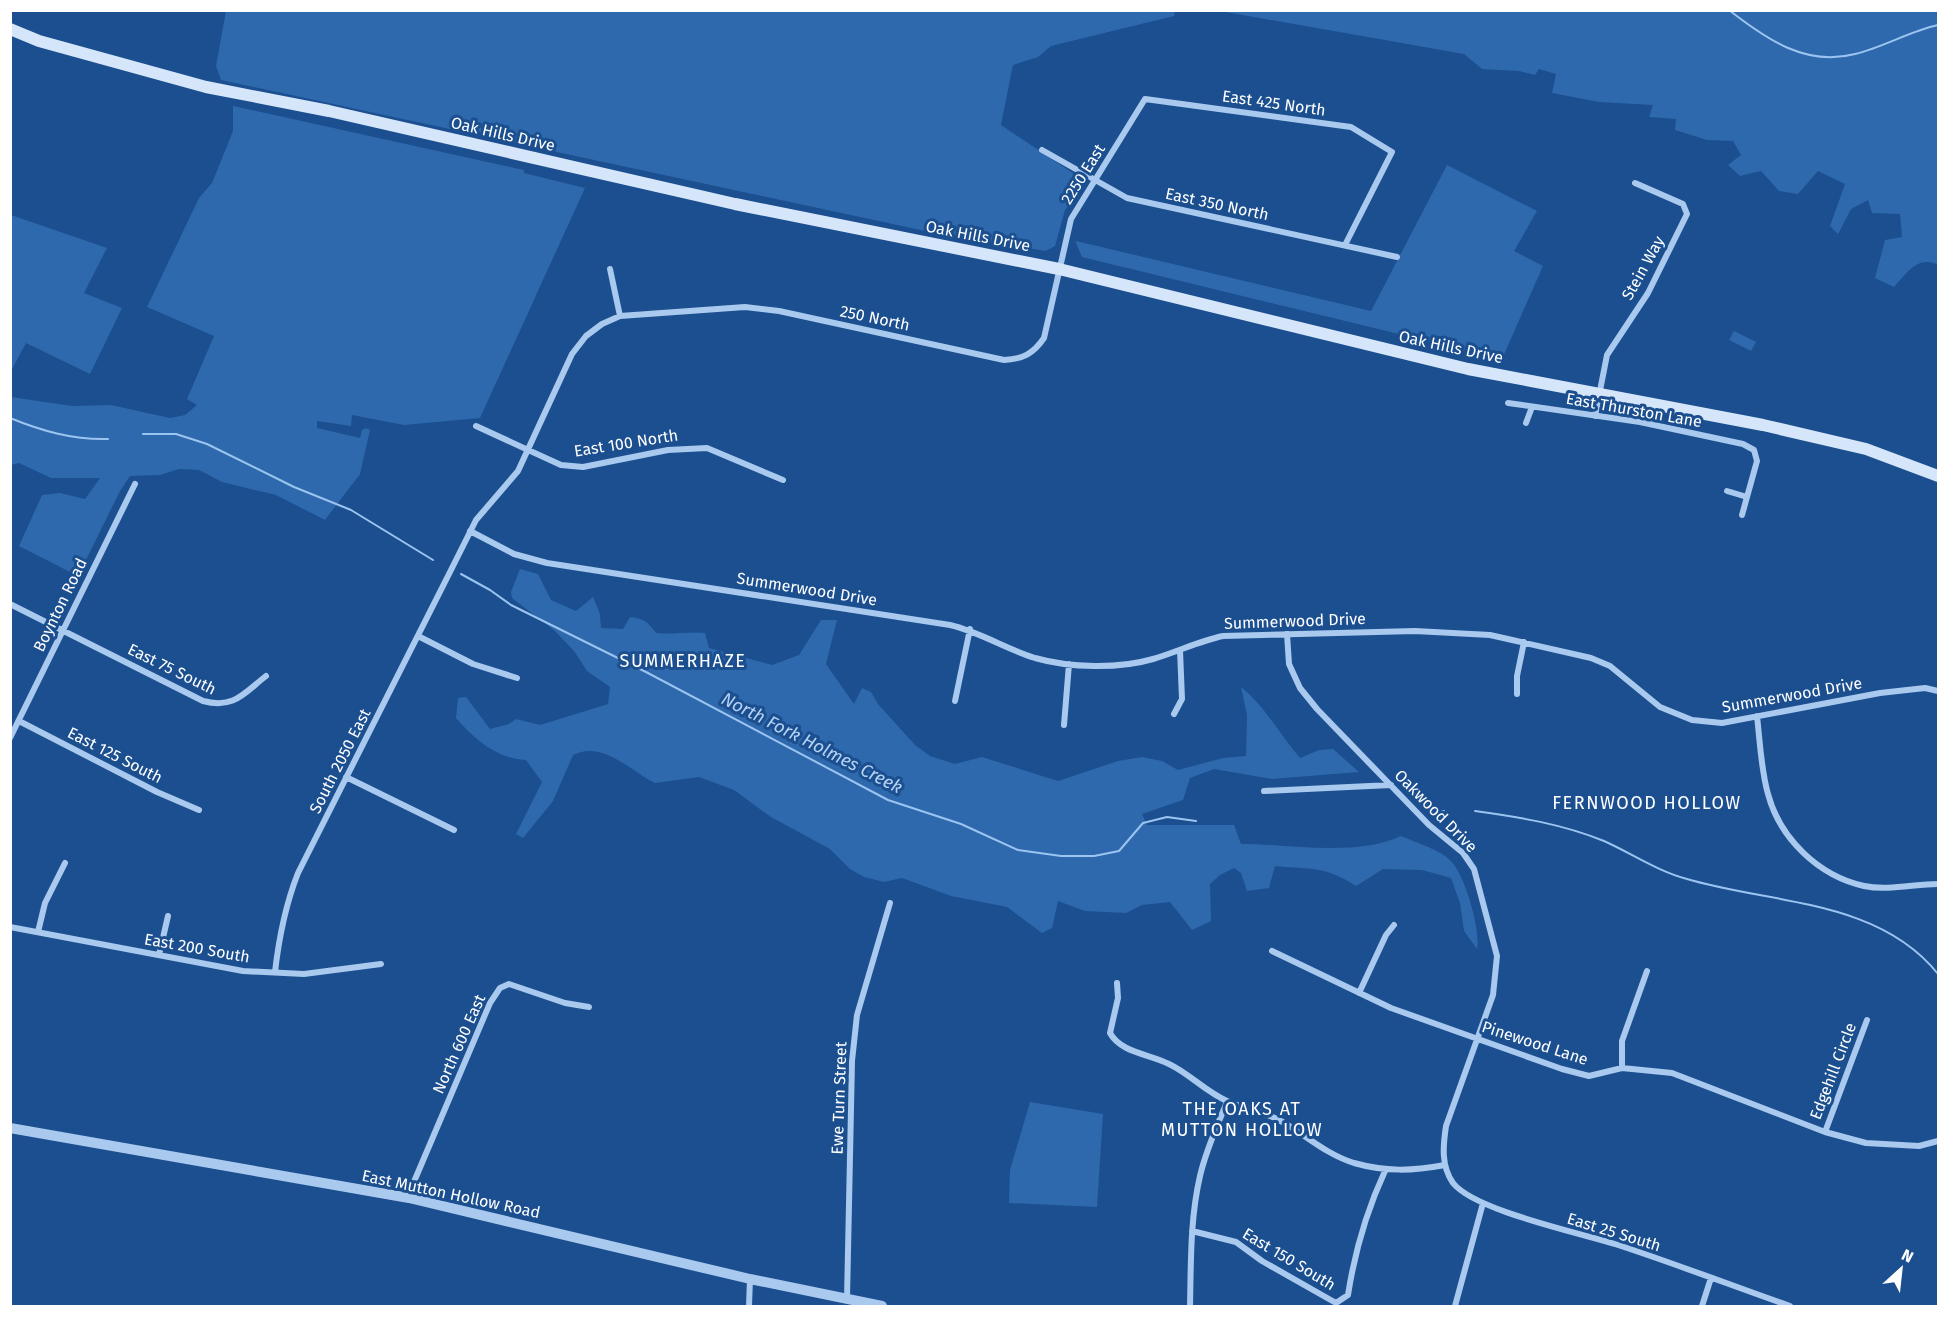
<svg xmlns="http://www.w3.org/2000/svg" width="1949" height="1317" viewBox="0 0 1949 1317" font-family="'Fira Sans',sans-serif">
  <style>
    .green { fill: #2e69ad }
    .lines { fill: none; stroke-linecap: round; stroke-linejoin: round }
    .stream { stroke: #9cc4f0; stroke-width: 2 }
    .minor { stroke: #a9c9ee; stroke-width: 6 }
    .tertiary { stroke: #a9c9ee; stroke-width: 10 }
    .secondary { stroke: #d6e6fa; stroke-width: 12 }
    .labels { text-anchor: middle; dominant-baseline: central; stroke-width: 6; stroke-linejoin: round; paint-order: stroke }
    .street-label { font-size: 16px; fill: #fff; stroke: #1b4f8f }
    .neighbourhood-label { font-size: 18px; letter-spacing: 1.5px; fill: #fff; stroke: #1b4f8f }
    .water-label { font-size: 18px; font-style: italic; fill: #b5d3f5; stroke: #1b4f8f }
  </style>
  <rect width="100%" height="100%" fill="#1b4f8f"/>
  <path class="green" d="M226 11H1175L1174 16 1051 46 1038 57 1013 65 1001 125 1080 178 1081 186 1065 210 1055 246 1046 251 944 235 221 80 216 66Z
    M1220 11H1936L1938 14V265C1918 255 1907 273 1894 287L1875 278 1885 240 1902 237 1900 214 1872 213 1868 200 1851 209 1838 234 1830 226 1845 184 1818 171 1798 194 1779 191 1761 171 1740 176 1728 165 1741 155 1733 141 1707 140 1675 130 1676 119 1649 117 1653 105 1599 102 1552 93 1556 74 1539 69 1535 75 1519 71 1482 69 1464 54Z
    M233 106 524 170V173L585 188 480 418 404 425 352 415 351 426 317 421V428L360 438 362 430 366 428 370 430 360 474 325 520 276 495 222 482 199 470 179 469 160 475 130 476 120 491 81 570 74 574 19 546 42 495 60 493 85 499 100 478H51L19 463 11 465V397L72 406 111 405 170 418 185 415 197 405 187 399 214 336 147 307 199 198 212 183 233 131Z
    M1447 165 1537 211 1514 251 1543 266 1502 359 1082 257 1076 243V241L1371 311Z
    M11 215 107 248 84 293 122 308 90 374 26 343 11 371Z
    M1734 331 1756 342 1751 351 1729 340Z
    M520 569 538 574 551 600 576 611 593 597 600 614 601 628 623 629 630 617C643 618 648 622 656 633 673 635 689 631 705 633L709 648 772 665 799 655 821 620H837L826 664 854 704 862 688 871 692 878 704 915 745 930 756 955 764 982 757 1058 781 1118 761 1142 757 1162 761 1178 770 1223 758 1246 756 1247 715 1241 687C1265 706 1280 735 1300 758L1319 750 1333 749 1359 772 1272 779 1214 769 1190 778 1183 800 1142 814 1147 825H1234L1241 844C1290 844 1356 857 1401 836 1417 843 1439 849 1451 861 1465 875 1481 931 1477 949L1464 931 1460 903 1451 878 1422 870 1383 869 1356 886C1323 865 1312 870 1275 866L1269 888 1247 891 1241 873 1234 868 1220 875 1210 884 1211 921 1192 930 1170 902 1142 905 1126 913 1085 911 1058 901 1052 928 1042 933 1007 907 951 896 902 878 884 882 864 877 850 869 830 849 771 817 734 790 699 777 655 783C630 771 603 740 573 755L553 801 523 838 516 834 542 782 526 760C497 759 474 739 456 718L458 698 466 697 490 729 509 724 516 719 540 725 608 704 610 687 587 671 574 651 555 631 512 598 511 592Z
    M1030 1102 1103 1114 1097 1207 1009 1203 1010 1170Z"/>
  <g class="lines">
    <path class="stream" d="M1729 10C1766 39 1806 67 1855 54 1884 47 1910 31 1938 25
      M10 418C42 431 73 440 108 439
      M143 434H176L207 444 294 487 351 510 433 560
      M461 574 490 590 511 605 646 672 888 800 961 824 1018 850 1061 856H1094L1119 851 1143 823 1167 817 1196 821
      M1438 811H1444
      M1475 811C1519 817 1562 824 1604 841 1631 853 1657 871 1687 879 1771 904 1878 899 1938 974"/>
    <path class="minor" d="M1042 150 1127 198 1397 257
      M610 269 620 316
      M1508 403 1640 422 1743 444 1754 450 1757 461 1742 515
      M1595 416 1607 355 1648 293 1687 214 1683 204 1635 183
      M1526 423 1532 407
      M476 426 561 465 583 467 668 450 707 448 783 480
      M1727 491 1747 497
      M470 531 514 554 547 563 950 625C980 632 1006 649 1035 658 1070 668 1119 669 1153 659 1177 652 1199 641 1223 636L1415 631 1490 635 1591 658 1610 666 1660 707 1692 720 1722 723 1880 693 1925 688 1938 691
      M10 604 203 701C234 709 243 694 266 676
      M1287 634 1289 664 1300 688 1317 709 1429 825 1463 853 1474 869 1497 956 1493 995 1446 1126C1443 1146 1441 1166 1453 1183 1475 1211 1581 1233 1618 1245 1676 1264 1733 1286 1790 1306
      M418 636 473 664 517 678
      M1517 694V676L1524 642
      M955 701 970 629
      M1174 714 1182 699 1180 650
      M1757 716C1760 742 1761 770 1768 794 1780 839 1819 876 1864 886 1888 891 1915 884 1938 884
      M19 721 157 792 199 810
      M1064 725 1069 664
      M10 738 135 484
      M346 777 454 830
      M1264 791 1391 785
      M10 927 243 971 304 974 381 964
      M38 932 45 903 65 863
      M1272 951 1391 1008 1562 1069 1589 1076 1622 1068 1672 1073 1825 1132 1866 1143 1919 1146 1938 1141
      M159 955 168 916
      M275 972C279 937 285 906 298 873L451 570 476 520 518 471 572 354 586 336 602 324 620 316 745 307 779 311 1004 360C1023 359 1033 354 1044 338L1071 219 1145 99 1351 127 1392 152 1345 245
      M1117 983 1118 998 1110 1033C1121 1053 1150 1054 1169 1064 1190 1074 1206 1092 1227 1101 1244 1109 1262 1111 1279 1120 1305 1134 1325 1154 1354 1163 1386 1172 1412 1171 1445 1165
      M1359 993 1386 935 1394 925
      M1622 1068V1041L1647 971
      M1825 1132 1867 1020
      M409 1198 413 1184 490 1003 500 988 509 984 565 1003 589 1007
      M1192 1231 1236 1242 1262 1261 1336 1303 1348 1295C1355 1250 1366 1212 1385 1171
      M847 1299 852 1061 857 1015 890 903
      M749 1306 750 1279
      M1190 1306C1191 1263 1190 1219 1200 1176 1206 1150 1217 1126 1227 1102
      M1455 1306 1483 1203
      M1702 1306 1711 1278"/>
    <path class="tertiary" d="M10 1128 409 1198 750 1279 882 1306"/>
    <path class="secondary" d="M10 29 39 41 206 87 329 111 735 204 1059 269 1468 369 1763 425 1866 449 1938 476"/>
  </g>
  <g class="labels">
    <g class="street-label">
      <text transform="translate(1274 103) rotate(8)">East 425 North</text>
      <text transform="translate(503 134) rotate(13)">Oak Hills Drive</text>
      <text transform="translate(1083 174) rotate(-58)">2250 East</text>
      <text transform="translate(1217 204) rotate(12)">East 350 North</text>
      <text transform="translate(978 236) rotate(11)">Oak Hills Drive</text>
      <text transform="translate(1643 268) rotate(-61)">Stein Way</text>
      <text transform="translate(875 318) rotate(12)">250 North</text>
      <text transform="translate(1451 347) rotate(12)">Oak Hills Drive</text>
      <text transform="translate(1634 410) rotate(10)">East Thurston Lane</text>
      <text transform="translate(626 443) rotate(-9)">East 100 North</text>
      <text transform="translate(807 589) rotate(9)">Summerwood Drive</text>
      <text transform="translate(60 605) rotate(-64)">Boynton Road</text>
      <text transform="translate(1295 621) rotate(-2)">Summerwood Drive</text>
      <text transform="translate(172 669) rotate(26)">East 75 South</text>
      <text transform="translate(1792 695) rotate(-10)">Summerwood Drive</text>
      <text transform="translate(115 755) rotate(27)">East 125 South</text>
      <text transform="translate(340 761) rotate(-63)">South 2050 East</text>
      <text transform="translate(1436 811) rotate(45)">Oakwood Drive</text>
      <text transform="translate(197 948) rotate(10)">East 200 South</text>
      <text transform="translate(1535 1043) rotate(18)">Pinewood Lane</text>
      <text transform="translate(459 1044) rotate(-66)">North 600 East</text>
      <text transform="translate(1833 1071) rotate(-69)">Edgehill Circle</text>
      <text transform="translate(839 1098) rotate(-88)">Ewe Turn Street</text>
      <text transform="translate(451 1194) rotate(12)">East Mutton Hollow Road</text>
      <text transform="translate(1614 1232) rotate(17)">East 25 South</text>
      <text transform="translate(1289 1259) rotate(31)">East 150 South</text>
    </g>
    <g class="neighbourhood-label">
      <text x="683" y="661">SUMMERHAZE</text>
      <text x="1647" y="803">FERNWOOD HOLLOW</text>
      <text x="1242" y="1109">THE OAKS AT<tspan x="1242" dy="21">MUTTON HOLLOW</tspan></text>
    </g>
    <g class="water-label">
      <text transform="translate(812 743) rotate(27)">North Fork Holmes Creek</text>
    </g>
  </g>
  <rect width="1949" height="1317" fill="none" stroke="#ffffff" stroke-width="24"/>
  <g transform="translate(1901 1269) rotate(27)" stroke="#1b4f8f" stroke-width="4.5" paint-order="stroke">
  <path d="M0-4.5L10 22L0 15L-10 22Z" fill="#ffffff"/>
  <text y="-9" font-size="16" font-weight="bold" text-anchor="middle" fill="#ffffff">N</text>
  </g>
</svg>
